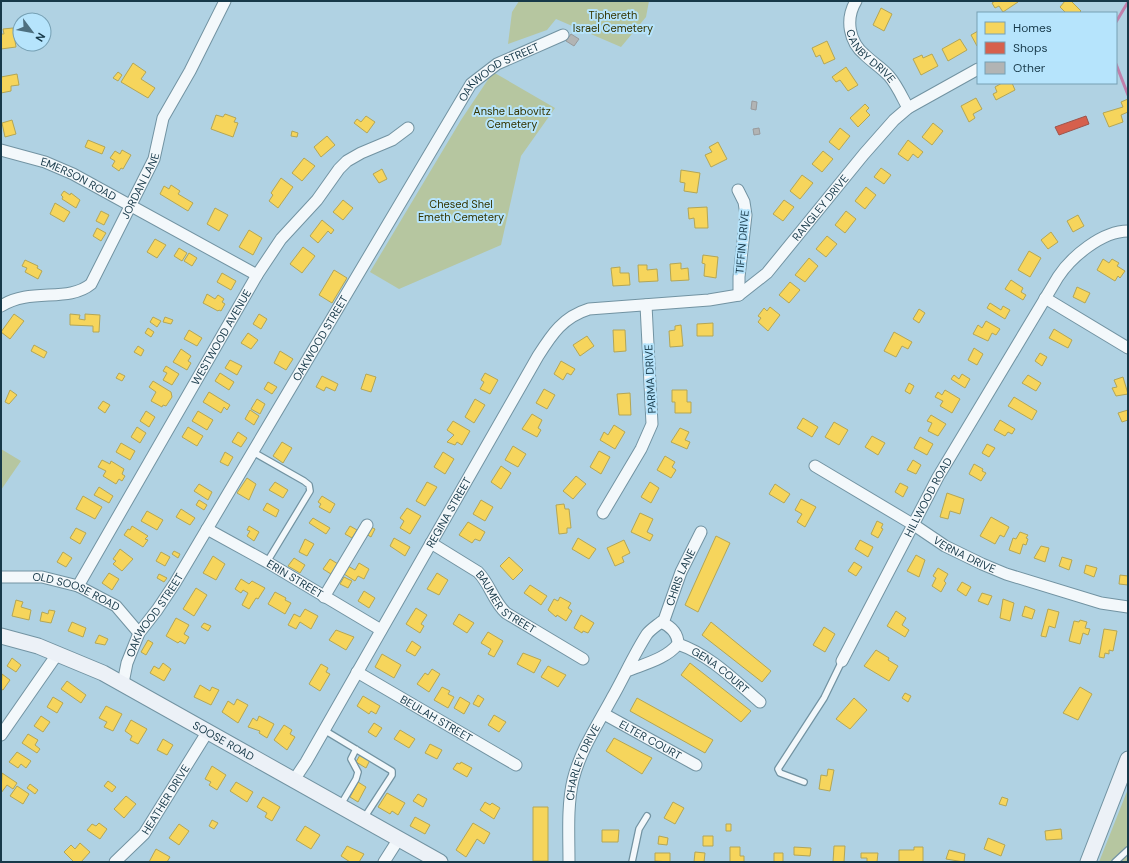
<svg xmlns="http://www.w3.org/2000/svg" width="1129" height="863" viewBox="0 0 1129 863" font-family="'DM Sans',sans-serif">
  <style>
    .green { fill: #b6c6a0 }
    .homes { fill: #f6d55c; stroke: #b3a656 }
    .shops { fill: #d6604d; stroke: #9d544c }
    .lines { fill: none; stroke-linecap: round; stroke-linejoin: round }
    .stream { stroke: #c180ab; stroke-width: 3 }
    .building { fill: #b2b4b4; stroke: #989a9c }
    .lane-casing { stroke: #7293a2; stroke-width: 8 }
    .street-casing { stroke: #7293a2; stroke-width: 13 }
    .secondary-casing { stroke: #7293a2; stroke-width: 17 }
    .lane { stroke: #f3f8fb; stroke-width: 5.5 }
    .street { stroke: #f3f8fb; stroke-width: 11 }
    .secondary { stroke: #ecf1f7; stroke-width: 15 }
    .labels { text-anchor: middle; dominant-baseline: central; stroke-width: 4; stroke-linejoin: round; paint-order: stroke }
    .park-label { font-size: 11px; fill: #353500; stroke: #b6e4fc }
    .street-label { font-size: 11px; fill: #173949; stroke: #b6e4fc }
  </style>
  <rect width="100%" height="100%" fill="#b0d2e3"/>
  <path class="green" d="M519 1H649L646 17 621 47 556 19 547 30 508 44 512 12Z
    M493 72 555 108 521 156 501 245 399 289 370 272 461 120Z
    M1 449 21 461 1 490Z
    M1128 789V862H1099Z"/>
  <path class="homes" d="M995 1H1017L1018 2 1003 12 999 6 995 8 992 3Z
    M1065 1H1071L1081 11 1079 13H1066L1060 7Z
    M881 8 892 14 884 31 873 25Z
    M13 28 16 47 1 49V34H4L3 29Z
    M978 31V46H977L971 35Z
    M960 39 967 50 948 61 942 49Z
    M827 41 835 59 824 64 820 55 816 57 812 48Z
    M932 54 938 66 921 75 913 59 922 55 923 58Z
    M133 63 146 72 141 79 155 88 148 98 121 82Z
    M846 67 858 85 848 91 840 80 836 82 832 77Z
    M118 72 122 75 118 81 113 78Z
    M17 74 19 85 11 86V91L1 93V77Z
    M1002 83H1012L1015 90 996 100 993 94 997 92 995 87Z
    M976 98 982 109 973 114 975 118 969 122 961 106Z
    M1128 99V112L1121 115 1123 122 1109 127 1103 113 1123 107 1121 102Z
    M865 104 869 108 866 111 870 115 858 127 850 118Z
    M225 114 236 118 234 122 238 123 233 137 211 129 216 115 223 117Z
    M366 116 375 122 367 133 354 123 357 119 361 122Z
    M12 120 16 134 5 137 2 123Z
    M933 123 943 131 932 145 922 137Z
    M840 128 850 136 839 150 829 142Z
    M292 131 298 133 297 137 291 136Z
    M327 136 335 145 321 157 314 147Z
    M88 140 105 147 102 154 85 147Z
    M908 140 923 152 918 158 913 154 908 161 898 154Z
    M718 142 727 159 711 167 705 155 712 152 709 147Z
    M122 150 131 155 123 169 121 168 119 171 112 166 115 161 110 158 115 151 120 154Z
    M823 151 833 159 822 172 812 164Z
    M304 158 315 166 302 181 292 173Z
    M881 168 891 175 884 184 874 177Z
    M382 169 387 179 379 183 373 174Z
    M681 170 700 173 697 193 684 191 685 183 680 182Z
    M802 175 813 183 800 199 790 191Z
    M281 178 293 187 278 208 269 201 273 195 271 193Z
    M171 185 180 191 178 194 193 203 188 211 160 194 164 186 169 189Z
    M866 187 876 195 865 209 855 201Z
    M64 191 70 195 71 193 80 200 76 208 62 199 63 197 61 195Z
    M343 200 353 208 343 220 333 212Z
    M784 200 794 207 783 221 773 214Z
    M55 203 70 212 64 222 50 214Z
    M707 207 708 228H695L694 218 689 219 688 208Z
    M215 208 228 215 219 231 207 224Z
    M101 211 109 215 104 225 96 221Z
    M846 211 856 219 845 233 835 225Z
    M1078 215 1084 226 1073 232 1067 221Z
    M322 220 334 230 331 234 328 231 318 243 310 236Z
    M97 228 106 233 101 241 93 236Z
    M249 230 262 238 253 255 239 247Z
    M1051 232 1058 242 1048 249 1041 240Z
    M827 236 837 244 826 257 816 249Z
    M155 239 166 245 157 258 147 252Z
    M303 247 315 256 302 273 290 264Z
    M179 248 187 253 182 261 174 256Z
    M1029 251 1041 258 1030 277 1018 270Z
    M189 253 197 258 192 266 184 261Z
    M703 255 718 257 716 278 704 276 705 264 702 263Z
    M809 258 818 266 805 282 795 275Z
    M1103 259 1109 263 1112 259 1119 263 1117 266 1125 271 1120 278 1118 276 1115 281 1097 270Z
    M25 260 38 266 37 268 42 271 38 279 25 272 27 268 22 266Z
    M681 263V269L688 268 689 280 671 281 670 264Z
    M638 265H647V270L657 269 658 281 639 282Z
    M620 267V273H629L630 285 613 286 611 268Z
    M334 270 347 278 332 303 319 295Z
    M222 273 236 281 231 290 217 282Z
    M1011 280 1023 288 1021 292 1026 295 1023 300 1005 289Z
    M790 282 800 290 789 303 779 295Z
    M1077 287 1090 293 1085 303 1073 297Z
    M207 294 215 299 218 295 224 299 222 302 225 304 221 311 219 310 218 311 203 303Z
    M990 303 1001 310 1003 306 1010 310 1005 319 987 308Z
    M770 307 780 315 768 331 758 322 761 318 758 316 764 308 767 311Z
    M919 309 925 313 919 323 913 319Z
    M14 314 24 321 10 339 1 332Z
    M70 314 80 315 79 319 85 320V314L100 315 99 332H93V326L70 325Z
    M259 314 267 319 261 329 253 324Z
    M153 317 161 321 157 327 150 322Z
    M165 317 173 320 171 324 163 322Z
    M986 321 1000 329 996 335 992 333 988 341 973 334 978 325 982 328Z
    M713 323V336H697V324Z
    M681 325 683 346 670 347 669 331 675 330V326Z
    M148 328 154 332 151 337 145 333Z
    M1054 329 1072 340 1068 348 1049 338Z
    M189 330 202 338 197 346 184 339Z
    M613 330H625L626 351 614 352Z
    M894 332 912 342 908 349 902 346 896 357 884 351Z
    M248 333 258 340 251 349 241 343Z
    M587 336 594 346 580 356 573 345Z
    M34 345 47 352 44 358 31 351Z
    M138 346 144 350 141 356 134 352Z
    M974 348 983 354 977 365 968 360Z
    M181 349 191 356 188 361 191 363 187 370 173 362Z
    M280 351 293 359 286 370 274 363Z
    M1040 353 1047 357 1042 366 1035 361Z
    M230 360 242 366 237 375 225 368Z
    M561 361 575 369 571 375 567 373 563 380 554 374Z
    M166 366 179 374 172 385 163 380 167 373 163 371Z
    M119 373 125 376 122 381 116 378Z
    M220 373 234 382 229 390 215 381Z
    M485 373 498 380 490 394 480 389 484 382 481 380Z
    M366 374 376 377 371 392 361 389Z
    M962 374 970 379 965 388 951 379 954 375 959 379Z
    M1028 375 1041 383 1036 391 1022 383Z
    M322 376 338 384 335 391 326 387 324 391 316 387Z
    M1123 377 1128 394 1116 396 1112 388 1117 387 1114 380Z
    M153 381 171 392 172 397 166 406 163 405 162 407 151 401 156 392 149 387Z
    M268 382 277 387 272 394 264 389Z
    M909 383 914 386 910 394 905 391Z
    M544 389 555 395 547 409 536 403Z
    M10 390 17 395 9 404 5 402Z
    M672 390H687V402H691V413H675V402H672Z
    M945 390 960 399 952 413 940 406 943 401 935 397 938 392 942 395Z
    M209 392 230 405 227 410 224 407 221 413 203 402Z
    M630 393 631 415H619L617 394Z
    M1014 397 1037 411 1032 420 1008 406Z
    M257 399 265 404 260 414 251 409Z
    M475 399 485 405 474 423 465 417Z
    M103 401 110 405 105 413 98 408Z
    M250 410 259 416 254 425 245 419Z
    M1128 410V420L1122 422 1118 413Z
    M146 411 155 417 149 427 140 421Z
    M198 411 213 420 207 430 192 421Z
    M532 414 542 420 538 428 541 430 537 437 522 429Z
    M931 415 946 424 938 436 928 431 932 423 927 421Z
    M803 418 818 427 812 437 797 428Z
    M1000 420 1015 429 1012 434 1008 432 1005 436 994 430Z
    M453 421 470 431 462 445 457 442 455 445 447 442 454 435 447 430Z
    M834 422 848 430 839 445 825 437Z
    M614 425 625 432 615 449 600 440 604 432 608 435Z
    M137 427 146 433 140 443 131 437Z
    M188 427 203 436 197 446 182 437Z
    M680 428 689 432 685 440 690 442 687 449 671 442Z
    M238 432 247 438 241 447 232 442Z
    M872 436 885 443 878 455 865 447Z
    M920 437 933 444 927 455 914 448Z
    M282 442 292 448 283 463 273 456Z
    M121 443 135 451 130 460 116 452Z
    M987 444 995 448 989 457 982 453Z
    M513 446 526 454 518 467 505 460Z
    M599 451 610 457 601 474 590 467Z
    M225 452 233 457 228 466 220 462Z
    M443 452 454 459 445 474 434 467Z
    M665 456 675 462 672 467 676 470 671 478 657 470Z
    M102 460 110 464 111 461 124 469 122 474 125 476 122 481 119 479 116 484 103 476 106 471 98 467Z
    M913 460 921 465 916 474 907 470Z
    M974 464 983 469 982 471 986 473 981 481 969 474Z
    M501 466 511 473 501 489 491 482Z
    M576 476 586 484 573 499 563 491Z
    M247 478 256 484 249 500 237 493Z
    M275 482 288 490 283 498 269 490Z
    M427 482 437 487 425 506 416 501Z
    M650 482 659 488 651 503 641 497Z
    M900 483 908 487 903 497 895 492Z
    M199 484 212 492 208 500 194 491Z
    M775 484 790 494 784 503 769 494Z
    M99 487 113 496 109 503 94 495Z
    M947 493 964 499 960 514 950 511 948 519 940 517Z
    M83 496 102 507 95 519 76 509Z
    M322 496 335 504 330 513 319 507 321 504 318 502Z
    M801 499 816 507 805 527 797 522 802 514 795 510Z
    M199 500 207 505 204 510 196 505Z
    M481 500 493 507 485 521 473 514Z
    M267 503 279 510 276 517 263 510Z
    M564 504 565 509H569L571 528H567V533L559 534 556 505Z
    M407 508 421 516 410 534 400 528 404 521 400 518Z
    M181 509 195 518 190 525 176 517Z
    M147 511 163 520 157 530 141 521Z
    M640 513 653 519 647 532 653 535 650 541 631 532Z
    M991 517 1009 527 1004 537 1000 535 995 544 980 536Z
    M313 518 330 528 326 534 309 523Z
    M877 521 883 524 881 528 883 529 878 538 871 534Z
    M468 522 485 532 480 541 475 539 472 543 459 535Z
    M132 526 148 536 145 539 148 540 143 547 124 535 128 529 130 530Z
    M249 526 259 532 254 541 247 536 250 531 247 530Z
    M350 526 357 530 352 538 345 534Z
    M371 527 375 529 371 537 366 534Z
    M76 528 86 533 80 544 70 538Z
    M1020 532 1028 535 1026 538 1028 539 1026 545 1023 544 1020 554 1009 550 1013 538 1016 539Z
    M716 536 730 543 698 612 685 605Z
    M394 538 410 547 405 556 390 546Z
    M578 538 596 549 589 559 572 549Z
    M305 539 314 544 307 556 299 552Z
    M624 540 630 553 622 557 624 562 615 566 607 548Z
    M860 540 873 547 868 557 855 549Z
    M1041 546 1049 548 1045 562 1034 558Z
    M120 549 133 559 122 571 113 564 116 561 113 559Z
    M174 551 180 554 178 558 172 554Z
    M63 552 72 558 66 567 57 562Z
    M161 552 170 557 165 566 156 561Z
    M916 555 925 560 919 577 907 571Z
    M213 556 225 564 216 580 203 573Z
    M509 557 523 570 513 580 500 566Z
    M1062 557 1072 560 1069 570 1059 566Z
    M294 558 305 565 300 573 288 566Z
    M330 559 338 564 331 574 323 569Z
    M854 562 862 567 856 576 848 571Z
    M359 563 369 569 364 579 358 576 355 581 344 574 348 566 355 570Z
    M1086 565 1097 568 1094 577 1084 573Z
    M938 568 948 574 944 581 946 583 941 592 932 586 936 578 933 576Z
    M109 573 119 579 112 590 102 583Z
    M437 573 448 580 439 595 427 589Z
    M159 574 167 578 164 582 157 578Z
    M1120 575 1128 576V585L1119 584Z
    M344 577 352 581 348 588 340 584Z
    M241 579 249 584 252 581 265 588 258 599 256 598 249 609 242 605 248 593 243 590 241 593 235 589Z
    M962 582 971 587 966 596 957 590Z
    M530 585 547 596 541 605 524 593Z
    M196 588 207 595 194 616 183 609Z
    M364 591 375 598 369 608 358 601Z
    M275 592 286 598 285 600 291 603 285 614 268 604Z
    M982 593 992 596 988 605 978 601Z
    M560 597 571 603 568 608 572 611 566 621 557 615 556 617 548 610 554 599 558 601Z
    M1003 599 1014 603 1010 621 1000 618Z
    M16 600 23 602 21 607 31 610 29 620 12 616Z
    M1025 606 1035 610 1032 619 1022 616Z
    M416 608 427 615 421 624 424 626 420 633 406 624Z
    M305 609 318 616 311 629 300 622 296 629 288 625 294 614 300 617Z
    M1048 609 1059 612 1055 628 1049 626 1046 637 1041 636Z
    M49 610 55 611 51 623 40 621 42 612 48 614Z
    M896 611 906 618 902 625 909 630 905 637 887 626Z
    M459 614 474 623 467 633 453 624Z
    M581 615 594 623 588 633 583 631 582 633 574 628Z
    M176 618 189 625 184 634 189 637 185 644 180 641 178 643 166 636Z
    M1080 620 1087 622 1085 628 1090 629 1088 635 1083 633 1080 644 1069 641 1074 621 1079 622Z
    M72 622 86 628 83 637 68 631Z
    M711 622 771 671 762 682 702 635Z
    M204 623 211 626 208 631 201 627Z
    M824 627 835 634 825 652 813 645Z
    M1104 629 1117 631 1113 651 1109 650V654L1105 653 1104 658 1099 657Z
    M336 630 354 637 346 650 329 640Z
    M488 632 503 641 494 657 488 654 491 649 481 643Z
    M99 635 108 639 105 645 95 643Z
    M148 640 153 643 146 655 141 652Z
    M412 641 421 647 415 656 406 651Z
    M876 650 889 658 888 660 898 666 889 681 864 666Z
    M523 653 541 660 534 673 517 664Z
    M382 654 401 665 394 678 375 667Z
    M12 658 21 665 16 672 7 666Z
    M163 663 171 669 164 681 150 673 154 666 159 669Z
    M690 663 751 711 741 722 681 675Z
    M321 664 328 668 326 672 330 674 320 691 309 684Z
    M548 666 566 675 558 687 541 677Z
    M432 669 440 674 429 692 417 684 425 673 428 675Z
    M2 674 10 680 3 690 1 689Z
    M67 681 86 695 81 703 61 689Z
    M200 685 210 691 212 687 219 690 211 705 194 697Z
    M442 687 450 691 448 694 454 697 448 708 434 700Z
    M1080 687 1092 694 1078 720 1063 713Z
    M905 693 911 696 908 702 902 698Z
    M478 695 484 699 479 707 473 704Z
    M363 696 380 706 376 714 371 711 369 714 357 706Z
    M53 697 63 703 57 713 47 707Z
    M460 697 470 703 464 714 454 708Z
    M637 698 713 740 705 753 630 711Z
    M854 698 867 710 850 729 836 719Z
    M237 699 248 705 238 723 222 712 228 701 234 705Z
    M106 706 122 714 113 731 104 727 107 722 99 718Z
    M494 715 506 722 499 732 488 725Z
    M41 716 50 722 43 732 34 726Z
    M259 716 274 724 267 738 259 733 260 731 248 727 253 718 257 721Z
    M131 720 147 729 138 744 130 740 132 736 125 731Z
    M374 723 382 728 376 737 368 732Z
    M284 725 292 730 290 734 295 737 287 750 274 740Z
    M400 730 415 739 409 748 394 739Z
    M28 734 38 740 35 745 40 749 37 753 22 743Z
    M614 738 652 758 642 774 606 751Z
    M163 739 173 745 167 755 157 750Z
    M430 744 442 750 437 759 425 753Z
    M17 752 31 761 26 768 21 764 18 768 9 762Z
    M360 755 370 760 366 768 356 762Z
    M461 762 472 768 467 777 453 769 457 763 460 764Z
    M212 766 226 775 217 790 209 785 211 782 205 779Z
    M828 769 834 770 830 791 819 789 821 775 827 776Z
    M2 773 17 783 13 789 7 785 1 793Z
    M108 781 116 787 112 792 104 786Z
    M236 782 253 792 247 802 230 791Z
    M358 782 366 787 358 802 350 797Z
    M30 784 38 790 35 794 27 788Z
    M17 786 29 794 23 804 10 796Z
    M387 793 405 803 398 815 392 811 390 814 378 807Z
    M418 794 427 799 423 807 413 801Z
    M126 796 136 804 124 818 114 809Z
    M263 797 280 807 272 821 265 817 267 813 257 807Z
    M1002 797 1008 799 1006 806 999 804Z
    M485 802 490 805 492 803 500 808 494 819 480 810Z
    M673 802 684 808 675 824 664 818Z
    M533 807H548V861H533Z
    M415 817 430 825 425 834 410 826Z
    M212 820 218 823 214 829 209 826Z
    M99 823 107 829 100 839 87 830 92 824 96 826Z
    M473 823 490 833 484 844 477 839 466 857 456 850Z
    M179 824 189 831 179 845 169 838Z
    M726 824H731V831H726Z
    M305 826 320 835 311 849 296 840Z
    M1061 829 1062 839 1046 840 1045 831Z
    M602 830H619L618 842H602Z
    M659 836 668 838 667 845 658 844Z
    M703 836H713V846H703Z
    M988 838 1005 845 1001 856 984 849Z
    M80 843 90 852 81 862H74L64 852 71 845 75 849Z
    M347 846 364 854 359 862H350L341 856Z
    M834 846H845L844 862H833Z
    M730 847H740V856H744V862H730Z
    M794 847 811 848 810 856 794 855Z
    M914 847H923V862H899V850H914Z
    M156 849 170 857 167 862H149Z
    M949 850 965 854 964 862 946 859Z
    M695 852 705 853 704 862H694Z
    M655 853H670V862L655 861Z
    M774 853H783V862H774Z
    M861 853H878L877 862H867V858H861Z"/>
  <path class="shops" d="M1086 116 1089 124 1059 135 1055 127Z"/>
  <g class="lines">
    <path class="stream" d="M1116 22 1128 2
      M1116 64 1128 95"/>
  </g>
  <path class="building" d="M571 34 579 39 574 46 566 41Z
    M752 101 757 102 756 110 751 109Z
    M759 128 760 134 754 135 753 129Z"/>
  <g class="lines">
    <g class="lane-casing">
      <path id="lane" d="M253 452 304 481 309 485 310 491 267 562
        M324 730 392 771V775L364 818
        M804 782 780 773 778 769 824 698 842 661
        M340 806 356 779 358 772 351 759 356 749
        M632 862 639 829 647 816
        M1115 862 1128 850"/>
    </g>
    <g class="street-casing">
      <g id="street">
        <path id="s1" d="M856 1C845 19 849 42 865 55 872 62 882 68 889 76 897 85 902 97 908 108"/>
        <path id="s2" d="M1 150 45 162 73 174 257 275"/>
        <path d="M738 190 744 202 746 215 739 277V295"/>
        <path d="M1045 298 1128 348"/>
        <path id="s3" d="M1 306C31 287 68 303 91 284L154 159 163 118 190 71 225 1"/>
        <path id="s4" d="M815 466 914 525 945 546 982 564 1006 574 1101 603 1128 607"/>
        <path d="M603 513 641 449 652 424 646 305"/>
        <path id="s5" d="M207 529 267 562 381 630"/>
        <path id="s6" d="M431 543 478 572C490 584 493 601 506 613L583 659"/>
        <path id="s7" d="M1 577H42L78 586 116 606 139 633"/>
        <path id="s8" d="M78 586 257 275 281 239 317 200 339 169 347 161 361 153 392 140 408 128"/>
        <path d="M324 597 367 525"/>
        <path id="s9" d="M663 623 681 572 701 532"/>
        <path id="s10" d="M678 644C710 655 734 680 760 702"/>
        <path id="s11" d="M842 661 938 477 1058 277C1071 257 1102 231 1128 231"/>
        <path id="s12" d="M357 672 516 765"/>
        <path id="s13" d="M123 683 127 663 139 633 157 610 175 583 471 84 497 64 563 35"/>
        <path id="s14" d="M604 714 696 765"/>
        <path d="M1 735 58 653"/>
        <path id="s15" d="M294 780 306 762 538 356C552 334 563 317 589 309L709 300 739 295 767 273 864 154 894 120 908 108 978 69"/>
        <path id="s16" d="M115 862 144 834 208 731"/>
        <path d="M384 862 398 840"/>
        <path id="s17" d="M569 862C569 835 567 806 573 780 580 751 598 724 612 698 624 677 634 654 647 634 650 630 656 626 661 622 670 626 678 633 678 644 666 659 644 664 627 671"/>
      </g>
    </g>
    <g class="secondary-casing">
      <g id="secondary">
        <path id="s18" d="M1 636 38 646 103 673 440 862"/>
        <path d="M1088 862 1128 759"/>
      </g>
    </g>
    <use href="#lane" class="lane"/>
    <use href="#street" class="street"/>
    <use href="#secondary" class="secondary"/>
  </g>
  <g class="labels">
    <g class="park-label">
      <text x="613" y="15">Tiphereth<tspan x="613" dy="13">Israel Cemetery</tspan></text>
      <text x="512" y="111">Anshe Labovitz<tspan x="512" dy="13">Cemetery</tspan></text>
      <text x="461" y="204">Chesed Shel<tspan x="461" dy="13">Emeth Cemetery</tspan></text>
    </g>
    <g class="street-label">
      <text stroke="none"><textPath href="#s1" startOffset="64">CANBY DRIVE</textPath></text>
      <text stroke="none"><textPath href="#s13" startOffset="724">OAKWOOD STREET</textPath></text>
      <text stroke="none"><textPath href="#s2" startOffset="83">EMERSON ROAD</textPath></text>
      <text stroke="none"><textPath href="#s3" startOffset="204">JORDAN LANE</textPath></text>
      <text stroke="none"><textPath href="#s15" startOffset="831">RANGLEY DRIVE</textPath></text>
      <text transform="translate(742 242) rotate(-85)">TIFFIN DRIVE</text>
      <text stroke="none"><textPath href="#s8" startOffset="287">WESTWOOD AVENUE</textPath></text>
      <text stroke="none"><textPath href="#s13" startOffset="399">OAKWOOD STREET</textPath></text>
      <text transform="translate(650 379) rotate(-93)">PARMA DRIVE</text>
      <text stroke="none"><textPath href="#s11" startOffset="185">HILLWOOD ROAD</textPath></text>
      <text stroke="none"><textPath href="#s15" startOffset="309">REGINA STREET</textPath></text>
      <text stroke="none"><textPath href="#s4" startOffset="174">VERNA DRIVE</textPath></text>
      <text stroke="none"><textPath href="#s9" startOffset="49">CHRIS LANE</textPath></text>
      <text stroke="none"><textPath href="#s5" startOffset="101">ERIN STREET</textPath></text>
      <text stroke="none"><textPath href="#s7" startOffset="78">OLD SOOSE ROAD</textPath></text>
      <text stroke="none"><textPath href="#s6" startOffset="97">BAUMER STREET</textPath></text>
      <text stroke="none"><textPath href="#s13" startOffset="76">OAKWOOD STREET</textPath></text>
      <text stroke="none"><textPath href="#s10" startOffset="50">GENA COURT</textPath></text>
      <text stroke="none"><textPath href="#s12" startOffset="92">BEULAH STREET</textPath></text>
      <text stroke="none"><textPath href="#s18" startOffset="247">SOOSE ROAD</textPath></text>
      <text stroke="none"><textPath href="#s14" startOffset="53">ELTER COURT</textPath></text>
      <text stroke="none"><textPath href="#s17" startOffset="102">CHARLEY DRIVE</textPath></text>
      <text stroke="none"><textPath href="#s16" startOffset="81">HEATHER DRIVE</textPath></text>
    </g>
  </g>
  <rect width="1129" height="863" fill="none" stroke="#173949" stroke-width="4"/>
  <rect x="977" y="12" width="140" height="72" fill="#b6e4fc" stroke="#76a0b4"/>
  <rect x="985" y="22" width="20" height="12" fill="#f6d55c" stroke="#76a0b4"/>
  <text x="1013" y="32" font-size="12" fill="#173949">Homes</text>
  <rect x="985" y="42" width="20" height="12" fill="#d6604d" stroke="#76a0b4"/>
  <text x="1013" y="52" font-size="12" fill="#173949">Shops</text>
  <rect x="985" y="62" width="20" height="12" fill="#b2b4b4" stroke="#76a0b4"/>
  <text x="1013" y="72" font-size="12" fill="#173949">Other</text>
  <g transform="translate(32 32) rotate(122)"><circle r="19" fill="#b6e4fc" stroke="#76a0b4"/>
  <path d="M0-3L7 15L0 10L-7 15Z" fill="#4d6f7f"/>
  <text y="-6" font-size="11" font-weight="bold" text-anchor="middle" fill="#173949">N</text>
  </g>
</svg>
